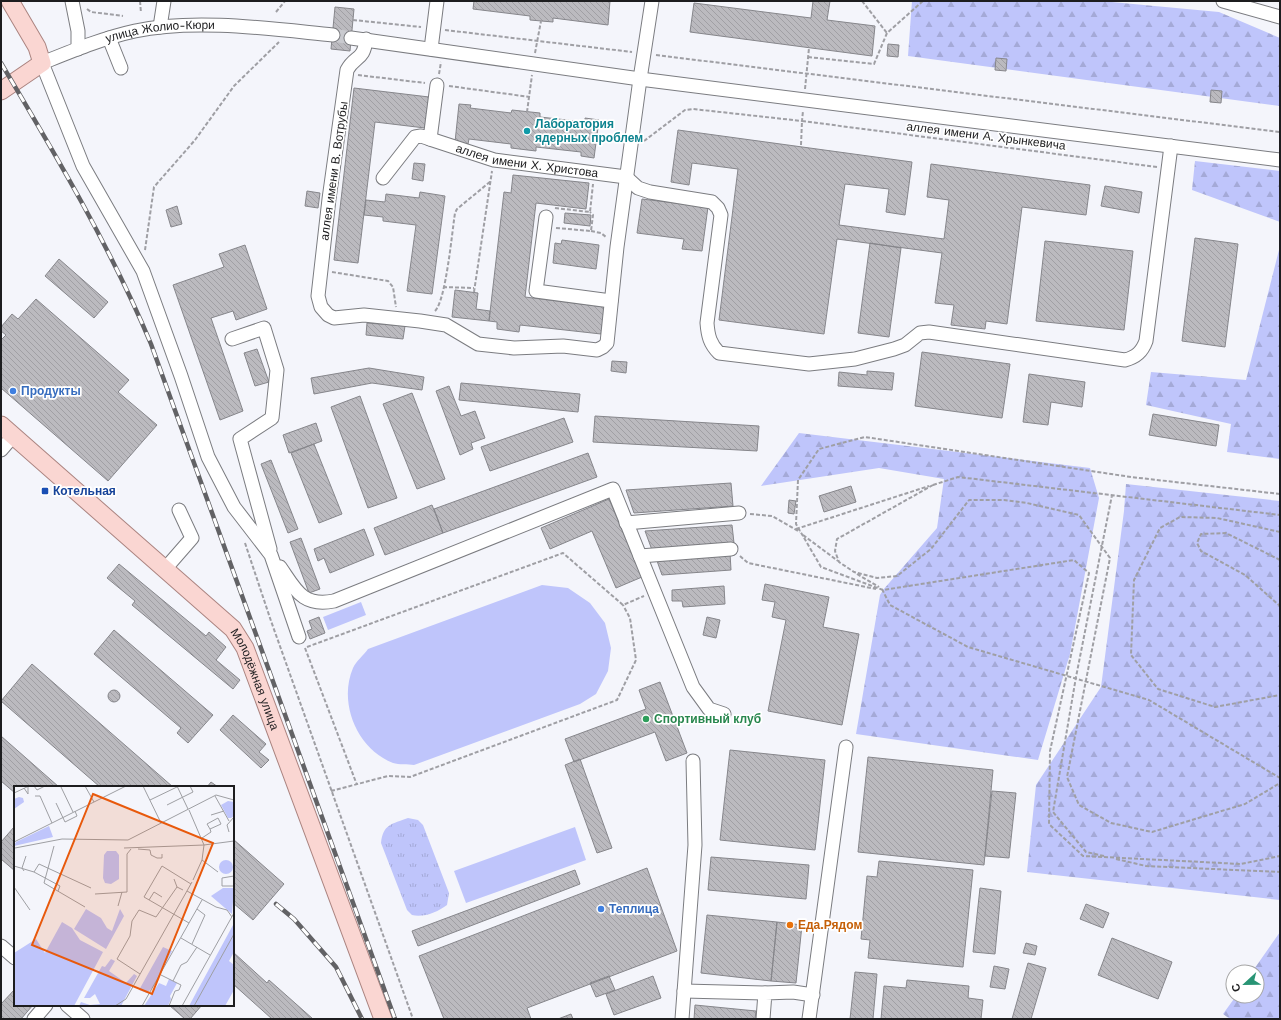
<svg xmlns="http://www.w3.org/2000/svg" width="1281" height="1020" viewBox="0 0 1281 1020" font-family="'Work Sans',sans-serif">
  <style>
    .forest { fill: url(#forest-firs) }
    .park { fill: url(#park-tufts) }
    .garden { fill: #bfc5fb }
    .building { fill: url(#building-back-hatch); stroke: #86868b }
    .lines { fill: none; stroke-linecap: round; stroke-linejoin: round }
    .minor-tunnel { stroke: #c9cacf; stroke-width: 13; stroke-dasharray: 13 6; stroke-linecap: butt }
    .minor-casing { stroke: #7b7c80; stroke-width: 15 }
    .major-casing { stroke: #ab8480; stroke-width: 19 }
    .path { stroke: #9f9fa4; stroke-width: 2; stroke-dasharray: 4 2; stroke-linecap: butt }
    .minor { stroke: #fff; stroke-width: 13 }
    .major { stroke: #fad6d2; stroke-width: 17 }
    .rail-casing { stroke: #626265; stroke-width: 4.5 }
    .rail { stroke: #fff; stroke-width: 3; stroke-dasharray: 9; stroke-linecap: butt }
    .culture-dot { fill: #0f9aa8; stroke: #fff; stroke-width: 1.5 }
    .shop-dot { fill: #3f7fe0; stroke: #fff; stroke-width: 1.5 }
    .transit-dot { fill: #1a4fb4; stroke: #fff; stroke-width: 1.5 }
    .leisure-dot { fill: #2e9e5b; stroke: #fff; stroke-width: 1.5 }
    .food-dot { fill: #e8710a; stroke: #fff; stroke-width: 1.5 }
    .labels { text-anchor: middle; dominant-baseline: central; stroke-width: 3.5; stroke-linejoin: round; paint-order: stroke }
    .street-label { font-size: 12px; fill: #1d1d1f; stroke: #fff }
    .culture-label { font-size: 12px; font-weight: bold; fill: #0d838f; stroke: #fff; text-anchor: start }
    .shop-label { font-size: 12px; font-weight: bold; fill: #366cbe; stroke: #fff; text-anchor: start }
    .transit-label { font-size: 12px; font-weight: bold; fill: #164399; stroke: #fff; text-anchor: start }
    .leisure-label { font-size: 12px; font-weight: bold; fill: #27864d; stroke: #fff; text-anchor: start }
    .food-label { font-size: 12px; font-weight: bold; fill: #c56008; stroke: #fff; text-anchor: start }
    .inset-road { fill: none; stroke: #9e9fa3; stroke-width: 1 }
    .view { fill: #e8590c; fill-opacity: 0.15; stroke: #e8590c; stroke-width: 2 }
    .inset-edge { fill: none; stroke: #1d1d1f; stroke-width: 2 }
  </style>
  <defs>
    <pattern id="forest-firs" width="22" height="20" patternUnits="userSpaceOnUse"><rect width="22" height="20" fill="#bfc5fb"/><path d="M5 1l3.5 6h-7zM16 11l3.5 6h-7z" fill="#a4a9d7"/></pattern>
    <pattern id="park-tufts" width="24" height="20" patternUnits="userSpaceOnUse"><rect width="24" height="20" fill="#bfc5fb"/><path d="M3 7l-1-3M5 7V3M7 7l1-3M15 17l-1-3M17 17v-4M19 17l1-3" fill="none" stroke="#a4a9d7"/></pattern>
    <pattern id="building-back-hatch" width="6" height="6" patternUnits="userSpaceOnUse"><rect width="6" height="6" fill="#bbbabf"/><path d="M-1 5l2 2M0 0l6 6M5-1l2 2" fill="none" stroke="#a09fa4"/></pattern>
  </defs>
  <rect width="100%" height="100%" fill="#f4f5fb"/>
  <path class="forest" d="M912 1H1101L1219 12 1280 38V106L908 56Z
    M1195 161 1280 171V222L1192 190Z
    M1280 246V459L1227 452 1231 424 1146 405 1151 372 1246 380Z
    M799 433 1090 468 1099 498 1070 654 1038 760 856 734 880 595 883 590 937 528 944 479 879 468 761 486Z
    M1126 484 1280 501V900L1027 872 1036 785 1101 687 1124 511Z
    M1280 932V1019H1230L1223 1014 1236 996H1257V972H1252Z"/>
  <path class="park" d="M408 818 418 820 423 825 449 893 447 905C438 912 423 918 412 915L407 910 381 843C383 824 392 824 408 818Z"/>
  <path class="garden" d="M542 585 568 588 590 603 605 623 611 648 608 671 596 694 580 704 414 765C408 764 399 765 393 763 357 749 338 703 353 668 356 661 364 655 368 649Z
    M361 602 366 615 328 630 323 617Z
    M575 827 586 860 466 903 454 871Z"/>
  <path class="building" d="M474 1H610L608 25 553 18V22L530 20V16L473 9Z
    M813 1H830L827 20 875 26 872 56 690 32 694 3 811 18Z
    M335 7 354 9 350 51 331 49Z
    M888 44 899 45 898 57 887 56Z
    M996 58 1007 59 1006 71 995 70Z
    M354 88 429 97 425 128 375 122 358 263 334 260Z
    M1211 90 1222 91 1221 103 1210 102Z
    M459 104 471 105 470 108 511 113 512 110 540 113V117L585 122V118L599 120 594 158 581 156V152L536 147V151L511 148V144L469 139 468 144 455 142Z
    M678 130 912 162 905 215 886 212 889 189 845 184 839 225 944 239 949 200 927 197 931 164 1090 185 1086 215 1022 207 1007 324 986 321 985 329 951 325 954 305 935 303 942 253 837 239 824 334 719 320 738 169 692 163 689 185 671 182Z
    M414 163 425 164 423 181 412 179Z
    M513 175 589 183 586 209 536 203 525 297 605 307 601 334 520 325 519 332 497 329V322L489 321 504 192 511 193Z
    M1105 186 1142 192 1139 213 1101 206Z
    M307 191 320 193 318 208 305 206Z
    M420 192 445 196 432 294 407 291 416 225 383 221V217L364 215 366 200 385 202 386 194 419 198Z
    M642 199 708 207 702 251 682 249 684 239 637 233Z
    M177 206 182 224 171 227 166 210Z
    M565 213 591 215 590 226 564 223Z
    M1195 238 1238 244 1225 347 1182 341Z
    M562 240 599 245 596 269 553 263 555 243 561 244Z
    M1045 241 1133 251 1124 330 1036 321Z
    M870 243 901 248 889 337 858 333Z
    M245 245 267 309 236 320 233 311 211 318 243 411 220 420 173 285 224 267 219 254Z
    M59 259 108 302 94 318 45 276Z
    M455 290 478 293 476 309 490 311 489 321 452 317Z
    M36 299 129 380 118 392 157 425 108 481 1 388V340L6 335 1 331V327L12 314 18 319Z
    M367 323 405 326 403 339 366 335Z
    M257 349 269 382 255 386 244 353Z
    M922 352 1010 364 1002 418 915 406Z
    M612 361 627 362 626 373 611 371Z
    M369 368 424 377 422 390 372 383 314 394 311 378Z
    M867 371 894 373 892 390 838 386 839 372 867 375Z
    M1029 374 1085 382 1082 407 1051 402 1048 425 1023 422Z
    M461 383 580 394 578 412 459 400Z
    M449 386 461 416 475 411 485 438 471 443 473 449 460 455 436 391Z
    M412 393 445 479 417 489 383 404Z
    M360 396 397 498 368 508 331 407Z
    M1153 414 1219 425 1216 446 1149 435Z
    M595 416 759 426 757 451 593 442Z
    M564 418 573 442 490 471 481 447Z
    M316 423 322 441 289 453 283 435Z
    M314 444 342 514 319 523 291 453Z
    M588 453 597 477 443 533 434 509Z
    M271 460 298 529 288 533 261 464Z
    M731 483 733 506 634 513 626 490Z
    M851 486 856 502 824 512 819 496Z
    M609 499 642 577 616 588 592 531 550 549 541 528Z
    M789 500 796 501 794 514 788 513Z
    M432 505 443 533 385 555 374 528Z
    M732 525 734 543 652 550 645 531Z
    M364 529 374 555 330 573 324 558 318 561 314 549Z
    M301 538 320 589 309 593 290 542Z
    M730 553 731 570 662 575 656 558Z
    M119 564 206 636 209 632 226 647 216 660 240 680 233 689 132 605 135 601 107 578Z
    M765 584 829 597 823 627 859 634 842 725 768 711 786 620 772 617 775 602 762 600Z
    M724 586 725 604 683 607 682 601H672V590Z
    M319 617 325 633 310 639 307 631 312 629 309 621Z
    M707 617 720 620 716 638 703 635Z
    M114 630 213 715 188 743 177 733 181 728 94 654Z
    M32 664 173 787H100L1 701Z
    M660 682 687 753 666 761 655 732 574 762 565 739 646 709 639 690Z
    M108 696a6 6 0 1 1 12 0a6 6 0 1 1-12 0Z
    M233 715 266 744 259 752 269 760 261 768 220 730Z
    M1 736 59 787H15V793L1 781Z
    M730 750 825 760 815 850 720 840Z
    M868 757 993 770 984 865 858 852Z
    M580 759 612 848 597 853 565 765Z
    M211 782 218 787H207Z
    M992 791 1016 793 1009 858 985 856Z
    M14 827 15 828V871L1 859V842Z
    M233 839 284 884 253 920 233 903Z
    M711 857 809 865 806 899 708 890Z
    M879 861 973 870 963 967 868 958 870 940 861 939 867 876 877 877Z
    M647 868 677 951 527 1008 531 1019H444L419 956Z
    M575 870 580 884 418 946 412 931Z
    M980 888 1001 891 995 954 973 952Z
    M1086 904 1109 913 1103 928 1080 919Z
    M707 915 777 922 771 981 701 973Z
    M777 922 802 925 796 983 771 981Z
    M1112 938 1172 962 1158 999 1098 975Z
    M1026 943 1037 946 1035 955 1023 953Z
    M233 952 267 983 269 980 313 1019H272L233 984Z
    M1028 963 1046 968 1031 1019H1012Z
    M994 966 1009 969 1005 989 990 987Z
    M855 972 877 974 873 1019H850Z
    M609 976 615 990 596 997 590 983Z
    M653 976 661 998 614 1015 606 994Z
    M907 980 969 986 968 998 983 1000 981 1019H881L884 986 906 988Z
    M15 989V1005H33L21 1019H1V1004Z
    M169 1005H202L190 1019H185Z
    M695 1005 756 1011 755 1019H694Z
    M571 1014 573 1019H558Z"/>
  <g class="lines">
    <path class="minor-tunnel" d="M333 35 351 38"/>
    <g class="minor-casing">
      <g id="minor">
        <path d="M72 1 78 31V49"/>
        <path d="M1223 1 1280 17"/>
        <path d="M160 27 164 1"/>
        <path d="M109 38 121 68"/>
        <path d="M351 38 640 79 1280 160"/>
        <path d="M366 39C364 61 355 55 347 70L329 199 318 296 321 307 328 315 334 318 364 315 420 321 446 325 478 344 514 348 563 346 597 350 603 347 607 343 617 247 640 79 652 1"/>
        <path d="M431 49 437 1"/>
        <path id="s1" d="M430 139 494 160 626 177"/>
        <path d="M626 177 638 188 650 192 712 202 718 208 721 215 707 323C708 336 710 344 719 353L809 364 855 359 894 349 905 345 920 333 929 332 1125 360C1136 357 1142 352 1146 341L1171 146"/>
        <path d="M383 178 415 137 421 136 430 139 437 85"/>
        <path d="M546 217 536 291 611 301"/>
        <path d="M232 339 264 328 277 370 272 418 240 439 270 549"/>
        <path d="M1 450 13 436"/>
        <path d="M626 523 739 513"/>
        <path d="M640 556 731 549"/>
        <path d="M280 567C296 590 302 607 334 601L613 489 693 687 709 709 724 714"/>
        <path d="M165 569 192 538 179 510"/>
        <path id="s2" d="M299 637 271 555 234 507 208 457 181 376 143 271 83 166 42 63C72 51 103 38 135 31 195 18 272 29 333 35"/>
        <path d="M1 946 15 958"/>
        <path d="M684 991 765 993"/>
        <path d="M67 1005 83 1019"/>
        <path d="M34 1019 46 1005"/>
        <path d="M682 1019 695 845 693 761"/>
        <path d="M763 1019 765 993 793 992 813 995"/>
        <path d="M809 1019 846 747"/>
      </g>
    </g>
    <g class="major-casing">
      <g id="major">
        <path d="M1 91 42 63 37 47 10 1"/>
        <path id="s3" d="M1 425 233 629 245 648 383 1019"/>
      </g>
    </g>
    <path class="path" d="M140 1 141 13
      M862 1 887 33
      M87 9 91 12 123 16
      M276 12 285 1
      M353 20 421 27
      M445 30 632 52
      M535 53 541 21
      M656 55 1280 132
      M808 57 874 64 887 33 923 1
      M439 74 441 62
      M358 75 425 83
      M449 86 530 97
      M805 89 809 48
      M527 112 532 75
      M644 141 685 110 693 109 802 121 803 111
      M801 145 802 121 1157 167
      M555 208 590 212 593 184
      M556 228 591 231 593 215 590 212
      M591 231 601 233 606 237
      M145 250 154 187 195 140 234 86 279 42
      M332 272 388 281 393 287 396 307
      M443 287 474 288
      M474 292 492 171
      M435 311C446 300 452 232 455 213L457 209 491 181
      M933 485 837 539 835 551 839 562 854 572 877 578 897 576 931 549 969 500H1004L1027 503 1079 515 1110 558 1067 777 1079 805 1111 823 1152 832 1245 804 1280 783
      M933 485 958 477 1280 515
      M1280 494 1131 477 865 437 819 449 798 480 796 524 821 567 883 590 1074 560 1089 573 1050 751 1049 824 1083 856 1241 864 1280 856
      M750 514 772 516 800 532
      M796 529 929 486
      M1280 532 1217 518 1180 517 1160 528 1134 580 1131 655 1158 689 1215 707 1280 695
      M803 535 838 561
      M245 543 271 621 413 1019
      M740 556 748 563 876 589
      M1280 560 1226 533 1201 534 1197 543 1201 551 1245 575 1280 606
      M857 574 879 587
      M882 589 890 605 968 647 1149 700 1280 778
      M307 647 563 553 623 605 644 596
      M305 648 357 785
      M331 791 388 776 410 777 617 700 636 660 630 618 623 605
      M1104 856 1086 852 1053 812 1076 677 1112 495
      M1116 859 1146 866 1280 872"/>
    <use href="#minor" class="minor"/>
    <use href="#major" class="major"/>
    <g class="rail-casing">
      <path id="rail" d="M1 63C55 154 110 246 151 344L395 1019
        M276 904 294 919 336 967 362 1019"/>
    </g>
    <use href="#rail" class="rail"/>
  </g>
  <circle class="culture-dot" cx="527" cy="131" r="4"/>
  <g class="shop-dot">
    <circle cx="13" cy="391" r="4"/>
    <circle cx="601" cy="909" r="4"/>
  </g>
  <rect class="transit-dot" x="41" y="487" width="8" height="8" rx="2"/>
  <circle class="leisure-dot" cx="646" cy="719" r="4"/>
  <circle class="food-dot" cx="790" cy="925" r="4"/>
  <g class="labels">
    <g class="street-label">
      <text stroke="none"><textPath href="#s2" startOffset="756">улица Жолио-Кюри</textPath></text>
      <text transform="translate(986 136) rotate(7)">аллея имени А. Хрынкевича</text>
      <text stroke="none"><textPath href="#s1" startOffset="100">аллея имени Х. Христова</textPath></text>
      <text transform="translate(334 171) rotate(-82)">аллея имени В. Вотрубы</text>
      <text stroke="none"><textPath href="#s3" startOffset="364">Молодёжная улица</textPath></text>
    </g>
    <g class="culture-label">
      <text x="535" y="124">Лаборатория<tspan x="535" dy="14">ядерных проблем</tspan></text>
    </g>
    <g class="shop-label">
      <text x="21" y="391">Продукты</text>
      <text x="609" y="909">Теплица</text>
    </g>
    <g class="transit-label">
      <text x="53" y="491">Котельная</text>
    </g>
    <g class="leisure-label">
      <text x="654" y="719">Спортивный клуб</text>
    </g>
    <g class="food-label">
      <text x="798" y="925">Еда.Рядом</text>
    </g>
  </g>
  <g transform="translate(14 786)">
    <rect width="220" height="220" fill="#f4f5fb"/>
    <path d="M35 40 39 51 0 60 2 56Z" fill="#bfc5fb"/>
    <path d="M205 81a7 7 0 1 1 14 0a7 7 0 1 1-14 0ZM209 102H220L218 128 197 110ZM72 123 87 132 93 142 98 145 106 123 110 130 92 163 60 143ZM48 136 58 142 66 154 89 166 60 220H0V167L22 153 31 167ZM219 139 220 166 215 175 220 179V204L211 220H175ZM149 161 158 165 140 200 133 207 125 204ZM97 173 101 175 95 185 112 197 120 188 123 190 107 220H65L67 216 76 219 86 218 81 208 76 212H70L88 180 91 181ZM155 193 163 197 156 210 157 213 154 220H130L145 197 152 200Z" fill="#bfc5fb"/>
    <path d="M214 15 220 16V30L217 32H214L207 19Z" fill="#bfc5fb"/>
    <path d="M5 11 9 12 10 16 0 23V13ZM93 65H102L105 69V93L97 98 91 97 89 92 90 69Z" fill="#bfc5fb"/>
    <path class="inset-road" d="M20 0 23 4 31 0M71 0 80 16M129 0 147 37M163 0 174 23M47 1 59 26M10 2 14 8V1M0 7 15 0M202 9 220 14M21 10H26L38 37M201 10 215 35M136 14 165 0M42 17 51 36 63 30 61 25M153 19 179 6 176 0M175 24 190 59 220 55M197 29 210 25M215 46 213 39 220 31M188 52 197 46 196 43 207 38 204 32 193 38 196 43M0 56 112 0M40 60 30 97 71 121M1 62 48 53 114 54 202 9M110 62 190 59 188 74 179 94M124 63 136 64 137 69 143 72H148V68M188 74 204 86M0 80 20 86 46 100 44 105M10 85 8 82 12 70M20 86 25 78 77 102M220 90 208 92V100H220M160 93 163 101 169 104M0 101 16 124M173 105 202 121 213 124 218 131M81 108 113 106V68L117 63M135 114 140 106 148 111M104 120 108 106M175 137 130 111 148 80 177 98M167 152 196 169M178 158 191 129 183 123M126 188 103 173 116 150 118 135 125 124 142 131 163 101M147 189 167 199 165 204 161 205 155 220M159 195 167 179 173 176 183 161M101 220 112 213 178 96M128 220 188 114M168 220 220 127M180 220 220 148"/>
    <path class="view" d="M79 8 199 57 138 208 18 159Z"/>
    <rect width="220" height="220" class="inset-edge"/>
  </g>
  <rect width="1281" height="1020" fill="none" stroke="#1d1d1f" stroke-width="4"/>
  <g transform="translate(1245 984) rotate(248)"><circle r="19" fill="#ffffff" stroke="#a5a5a5"/>
  <path d="M0-3L7 15L0 10L-7 15Z" fill="#289474"/>
  <text y="-6" font-size="11" font-weight="bold" text-anchor="middle" fill="#1d1d1f">С</text>
  </g>
</svg>
